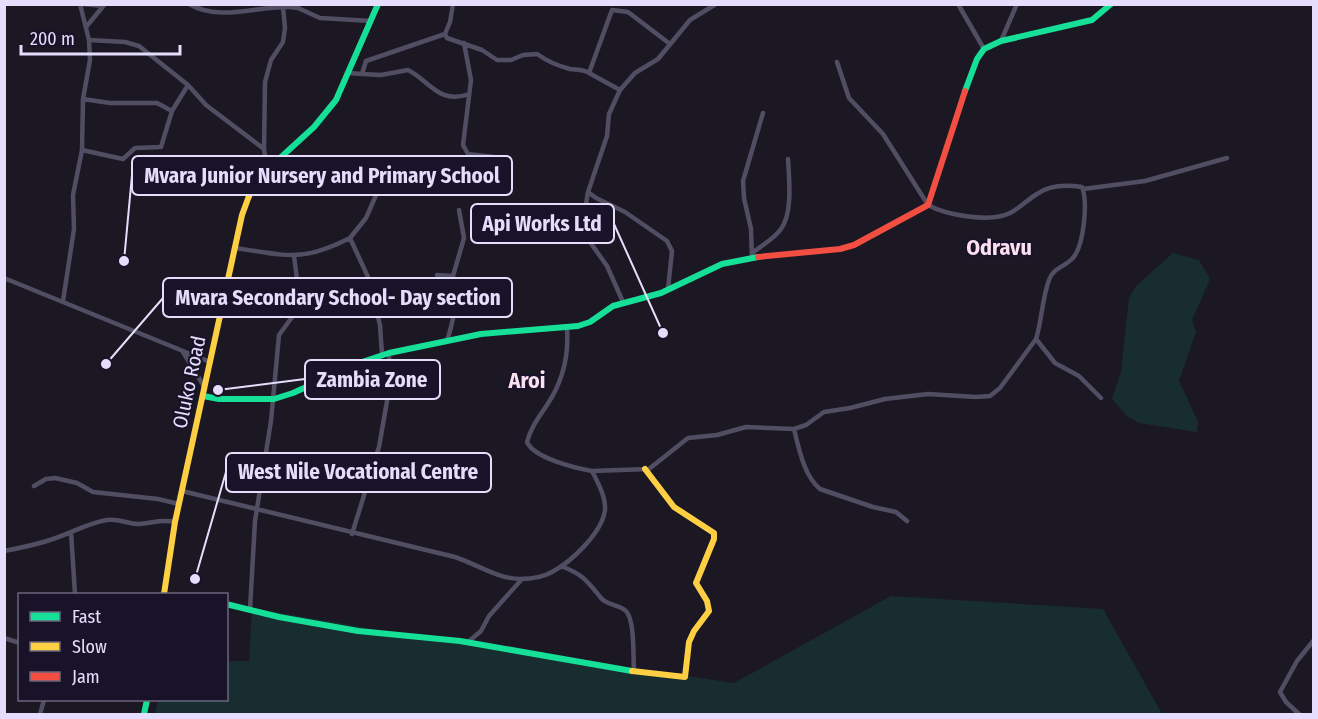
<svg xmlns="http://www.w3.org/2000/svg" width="1318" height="719" viewBox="0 0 1318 719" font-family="'Fira Sans Condensed',sans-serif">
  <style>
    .green { fill: #182d30 }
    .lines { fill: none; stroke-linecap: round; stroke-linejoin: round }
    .street { stroke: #514e63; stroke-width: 4.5 }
    .fast { stroke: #16e098; stroke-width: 6 }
    .slow { stroke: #ffcf43; stroke-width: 6 }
    .jam { stroke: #f24e42; stroke-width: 6 }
    .labels { text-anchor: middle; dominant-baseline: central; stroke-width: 4.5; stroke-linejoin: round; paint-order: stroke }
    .street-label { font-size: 20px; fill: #e4defc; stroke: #191329 }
    .quarter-label { font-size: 22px; font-weight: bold; fill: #fce0ef; stroke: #191329 }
    .leader { fill: none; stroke: #e4defc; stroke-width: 2 }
    .callout-dot { fill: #e4defc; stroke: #191329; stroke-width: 2 }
    .callout { fill: #191329; stroke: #e4defc; stroke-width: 2 }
    .callout-label { font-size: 21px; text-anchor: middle; font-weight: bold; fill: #e4defc }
  </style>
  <rect width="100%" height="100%" fill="#1b1824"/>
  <path class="green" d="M1173 253 1199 260 1210 279 1192 320 1196 332 1179 381 1198 422 1197 432 1139 423 1127 416 1112 399 1121 372 1129 298 1136 286Z
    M891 596 1103 609 1162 714H155L158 700H226L227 661H249L252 608 413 636 734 683Z"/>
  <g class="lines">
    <path class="street" d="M83 4 103 6
      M189 4C220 22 256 6 289 7L298 8 320 18 371 21
      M453 4 450 22 445 34 447 38 482 50 497 60H511L523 55 537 54C547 61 558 66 570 69 577 70 583 69 589 73
      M958 4 984 49
      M86 27 105 4
      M89 40 125 42 139 46 188 85
      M1001 41 1017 4
      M464 43 471 80 463 145 468 154 494 157
      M837 62 849 98 883 134 928 205C946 215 990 223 1010 213 1020 208 1027 200 1037 194 1049 185 1068 185 1082 187 1088 202 1084 247 1072 259 1064 267 1053 268 1049 280 1042 299 1042 320 1036 339L1055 363 1079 376 1101 398
      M349 73 362 74 366 61 445 34
      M362 74 381 75 408 70C430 81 439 105 469 94
      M620 90 635 73 658 59 690 20 716 4
      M83 99 110 103H157L172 111
      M264 149 265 82 271 60 283 42 285 28 283 7
      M82 150 123 159 135 148 161 147 172 111 188 85 206 105 264 149 267 170
      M193 161 257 183
      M1083 189 1145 181 1227 158
      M588 192 586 204 590 242 607 266 623 302
      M377 193 366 218 350 238 368 277 380 325 382 355
      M234 248C286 255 301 263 350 238
      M752 253C761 246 774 239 781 229 793 213 789 178 788 159
      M752 258 751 229 744 198 743 181 763 113
      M437 275 453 276C458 299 454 319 447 341
      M453 276 464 238 459 210
      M4 278 210 362
      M668 289 672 251 667 241 625 212 596 198 588 192 607 136 609 114 620 90 589 73 612 10 628 12 670 44
      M63 301 74 229 73 195 82 150 83 99 90 60 89 40 80 4
      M183 352 205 388
      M794 429C799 449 804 476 820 489L873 507 896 512 907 521
      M592 471 649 469 688 438 717 435 746 427 794 429 806 425 824 412 850 408 885 399 928 394 976 397 990 396 1000 388 1036 339
      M34 486 46 479 55 478 77 483 93 492 158 499 179 504
      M182 491 455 557C476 564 498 579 521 579 530 579 543 577 552 572 571 562 602 533 605 510 606 497 598 483 592 471 575 468 534 458 527 442 531 427 539 417 547 405 563 381 569 357 567 329
      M71 532 75 594
      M352 534 379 447 390 384 389 353
      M4 551C20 548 35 545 50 540 70 534 87 523 107 520 119 518 127 524 139 524 152 523 162 519 175 522
      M561 566C584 575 587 581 601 598 608 606 619 604 626 611 635 620 633 658 634 672
      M250 609 255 521 271 421 279 335 298 309 299 295 294 256
      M4 638 20 643
      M468 642 481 631 489 616 522 579
      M40 714 44 700
      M1299 714 1286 702 1280 692 1297 661 1314 640"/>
    <path class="fast" d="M965 91 977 59 984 49 1001 41 1092 20 1111 4
      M249 196 267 170 314 127 336 100 378 4
      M203 396 219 399H274L293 393 359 363 389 353 481 334 578 326 590 322 613 306 661 293 722 264 758 257
      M226 604 279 617 358 631 460 641 632 671
      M144 714 147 700"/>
    <path class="slow" d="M164 594 175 522 242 215 249 196
      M632 671 685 677 689 642 694 631 709 611 707 601 696 583 714 539V533L674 507 645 469"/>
    <path class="jam" d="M758 257 840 249 854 245 928 205 965 91"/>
  </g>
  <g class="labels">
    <g class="street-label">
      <text transform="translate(189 382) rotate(-78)">Oluko Road</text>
    </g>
    <g class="quarter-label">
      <text x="999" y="247">Odravu</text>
      <text x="527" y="380">Aroi</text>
    </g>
  </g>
  <path class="leader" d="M124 261L132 175M663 333L614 224M106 364L163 298M218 390L305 379M195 579L226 472"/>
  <g class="callout-dot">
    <circle cx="124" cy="261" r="6"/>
    <circle cx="663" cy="333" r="6"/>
    <circle cx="106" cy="364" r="6"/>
    <circle cx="218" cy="390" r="6"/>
    <circle cx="195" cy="579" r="6"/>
  </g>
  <g class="callout">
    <rect x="132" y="156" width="380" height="39" rx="6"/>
    <rect x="471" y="204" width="143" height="39" rx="6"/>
    <rect x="163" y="278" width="349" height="39" rx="6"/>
    <rect x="305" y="360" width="135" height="39" rx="6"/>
    <rect x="226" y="453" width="265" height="39" rx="6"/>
  </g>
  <g class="callout-label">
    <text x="322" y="183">Mvara Junior Nursery and Primary School</text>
    <text x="542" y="231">Api Works Ltd</text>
    <text x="338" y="305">Mvara Secondary School- Day section</text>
    <text x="372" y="387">Zambia Zone</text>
    <text x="358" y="479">West Nile Vocational Centre</text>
  </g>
  <rect width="1318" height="719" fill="none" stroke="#e4defc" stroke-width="12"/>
  <rect x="18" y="593" width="210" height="108" fill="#191329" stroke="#6a647d" stroke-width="1.5"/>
  <rect x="30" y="612" width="30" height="9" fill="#16e098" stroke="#6a647d" stroke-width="1.5"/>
  <text x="72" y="623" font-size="18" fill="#e4defc">Fast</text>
  <rect x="30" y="642" width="30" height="9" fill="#ffcf43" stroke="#6a647d" stroke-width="1.5"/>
  <text x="72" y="653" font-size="18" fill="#e4defc">Slow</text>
  <rect x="30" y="672" width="30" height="9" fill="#f24e42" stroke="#6a647d" stroke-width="1.5"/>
  <text x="72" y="683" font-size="18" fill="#e4defc">Jam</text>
  <path d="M21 45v9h159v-9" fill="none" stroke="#e4defc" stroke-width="3"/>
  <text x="30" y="45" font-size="18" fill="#e4defc" stroke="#191329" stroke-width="4.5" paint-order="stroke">200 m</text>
</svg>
